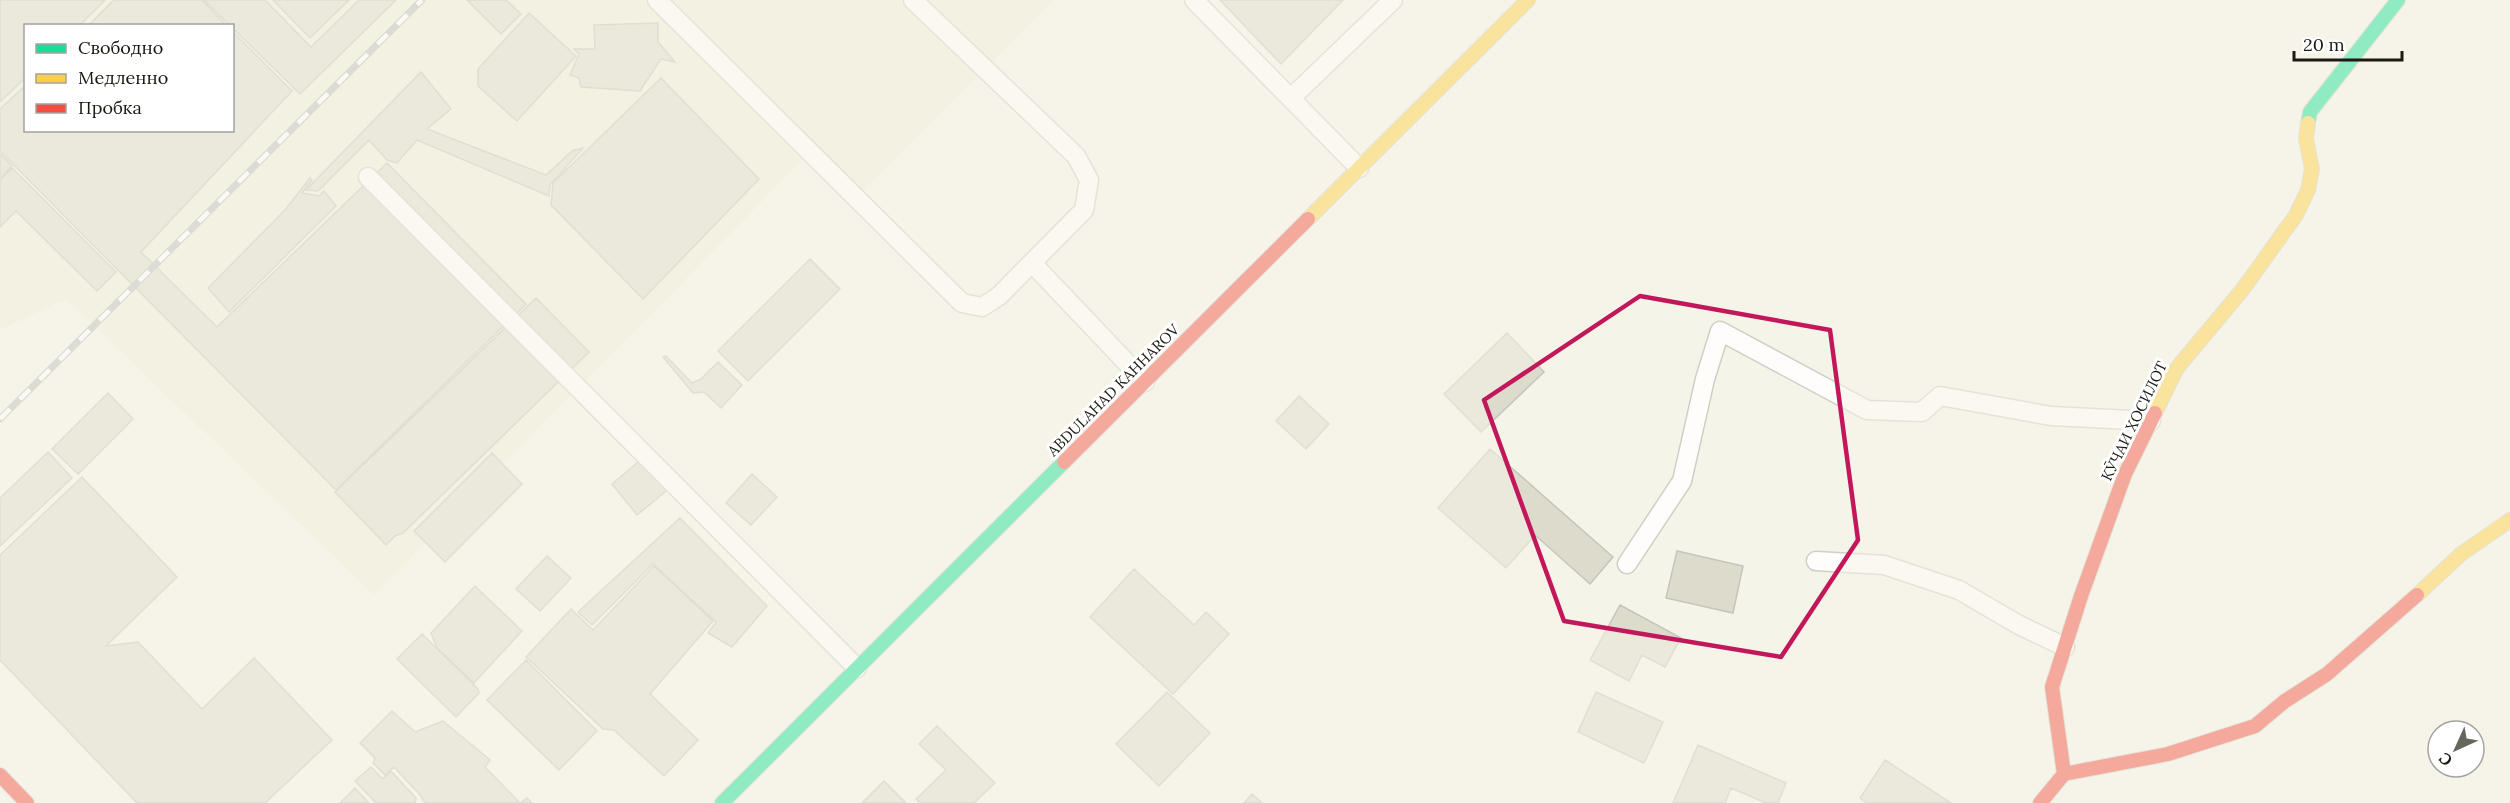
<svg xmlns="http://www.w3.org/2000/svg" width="2510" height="803" viewBox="0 0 2510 803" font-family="Lora,serif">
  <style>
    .built { fill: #f0eed9; fill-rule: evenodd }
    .building { fill: #dcdbcc; stroke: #c6c5bd; stroke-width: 1.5 }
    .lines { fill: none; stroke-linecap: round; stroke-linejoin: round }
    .lane-casing { stroke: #cfcfc6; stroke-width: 21 }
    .fast-casing { stroke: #cfcfc6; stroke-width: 16 }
    .slow-casing { stroke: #cfcfc6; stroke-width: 16 }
    .jam-casing { stroke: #cfcfc6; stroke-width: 16 }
    .lane { stroke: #fefdfc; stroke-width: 18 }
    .fast { stroke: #16e098; stroke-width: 14 }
    .slow { stroke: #ffcf43; stroke-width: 14 }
    .jam { stroke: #f24e42; stroke-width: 14 }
    .rail-casing { stroke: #bfbfbc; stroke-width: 7 }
    .rail { stroke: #fff; stroke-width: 4.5; stroke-dasharray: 14; stroke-linecap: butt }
    .marked { fill: none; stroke: #c2185b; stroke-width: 4.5; stroke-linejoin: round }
    .labels { text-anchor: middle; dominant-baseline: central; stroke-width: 6; stroke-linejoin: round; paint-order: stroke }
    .street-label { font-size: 15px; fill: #1a1912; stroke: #fff }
  </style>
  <rect width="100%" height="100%" fill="#f5f4e8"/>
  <path class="built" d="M0 0H1054L853 201 807 156 374 595 66 299 0 330ZM26 26H232V130H26Z"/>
  <path class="building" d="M0 0H105L79 26H26V77L0 102Z
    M114 0H202L227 26H88Z
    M204 0H265L311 47 359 0H396L300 94Z
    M273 0H349L310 38Z
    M467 0H506L521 14 501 34Z
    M1220 0H1343L1281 64Z
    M529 13 576 56 517 121 478 86V69Z
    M658 23V42L675 62 661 59 640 91 581 87 579 78 570 75 579 54 574 49H595L594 25Z
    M232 31 292 91 141 252 217 327 387 163 526 304 336 490 0 151V109L26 85V130H232Z
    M421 72 451 109 427 129 546 175 572 151 583 148 550 185 549 196 417 140 397 163 387 160 369 140 318 191 306 190Z
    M661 78 759 179 643 299 551 205 553 183Z
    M0 154 12 166 0 179Z
    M12 168 116 272 97 291 16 211 0 227V180Z
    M310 178 312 180 302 193 319 196 324 191 336 206 229 312 208 288 285 210Z
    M810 259 840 289 748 381 718 351Z
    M536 298 589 352 403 533 395 536 386 545 335 492Z
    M1507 333 1544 372 1481 432 1444 394Z
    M666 356 692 383 701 379 718 362 742 385 721 408 704 392 693 393 663 357Z
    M108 393 133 419 78 474 52 449Z
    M1299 396 1329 424 1306 449 1276 421Z
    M1490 449 1613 557 1590 584 1535 535 1506 568 1438 508Z
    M48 452 72 478 0 546V498Z
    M492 453 522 484 445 562 414 531Z
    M645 456 671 487 637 515 612 484Z
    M752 474 777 497 751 525 726 503Z
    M82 477 177 577 106 646 138 642 202 709 254 658 332 740 265 803H137L0 660V555Z
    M680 518 767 606 732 647 708 633 716 622 653 564 592 625 578 612Z
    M1677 551 1743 566 1733 613 1666 598Z
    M547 556 571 578 540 611 516 589Z
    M654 566 713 621 650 694 698 740 664 776 614 730 603 729 526 657 571 609 593 630Z
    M1134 569 1194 625 1206 612 1229 634 1173 694 1090 617Z
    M475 586 522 631 474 683 437 648 431 633Z
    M1620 605 1681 638 1665 667 1642 655 1629 681 1590 660Z
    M422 634 478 689 479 693 456 717 397 659Z
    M526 660 597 731 559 770 487 700Z
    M1167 692 1210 733 1159 786 1116 744Z
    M1596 692 1663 722 1644 763 1578 732Z
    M392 711 415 732 443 721 490 760 485 767 520 803 527 798 532 803H425L420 795 394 767 385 775 373 763 375 758 360 743Z
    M937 726 995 783 974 803H920L916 799 946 770 919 744Z
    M1698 745 1786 783 1778 803H1766L1731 788 1725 803H1673Z
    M1885 760 1951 803H1867L1860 798Z
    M371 767 383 779 391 771 416 798 415 803H376L355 781Z
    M884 781 906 803H862Z
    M355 788 369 803H340Z
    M1252 794 1262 803H1244Z"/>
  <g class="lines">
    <g class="lane-casing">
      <path id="lane" d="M657 0 962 303 982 307 999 296 1084 210 1089 180 1076 156 913 0
        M1194 0 1359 168
        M1291 98 1393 0
        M368 177 857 668
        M1032 263 1145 382
        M1816 561 1884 565 1959 590 2019 625 2065 647
        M1627 564 1682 481 1705 379 1720 331 1867 410 1922 412 1940 396 2051 416 2151 421"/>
    </g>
    <g class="fast-casing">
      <path id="fast" d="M2308 123 2310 112 2398 0
        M722 803 1064 462"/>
    </g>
    <g class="slow-casing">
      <path id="slow" d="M1308 219 1528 0
        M2155 413 2177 368 2243 289 2296 215 2308 190 2312 169 2306 139 2308 123
        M2417 595 2461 554 2510 520"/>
    </g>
    <g class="jam-casing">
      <path id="jam" d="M1064 462 1308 219
        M2064 774 2168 754 2255 726 2285 701 2327 674 2417 595
        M0 775 27 803
        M2040 803 2064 774 2052 687 2081 596 2125 474 2155 413"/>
    </g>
    <use href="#lane" class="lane"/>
    <use href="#fast" class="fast"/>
    <use href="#slow" class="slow"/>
    <use href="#jam" class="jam"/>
    <g class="rail-casing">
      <path id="rail" d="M0 419 422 0"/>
    </g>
    <use href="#rail" class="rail"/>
  </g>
  <path d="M0 0H2510V803H0ZM1640 296 1830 330 1858 540 1781 657 1564 621 1484 400Z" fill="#f5f4e8" fill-opacity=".55" fill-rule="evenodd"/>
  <path class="marked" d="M1640 296 1830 330 1858 540 1781 657 1564 621 1484 400Z"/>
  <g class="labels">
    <g class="street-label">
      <text transform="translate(1113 390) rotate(-45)">ABDULAHAD KAHHAROV</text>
      <text transform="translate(2134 421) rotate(-64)">КӮЧАИ ХОСИЛОТ</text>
    </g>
  </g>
  <rect x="24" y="24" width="210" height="108" fill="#ffffff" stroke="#a3a3a0" stroke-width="1.5"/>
  <rect x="36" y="44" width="30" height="9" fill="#16e098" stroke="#a3a3a0" stroke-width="1.5"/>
  <text x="78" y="54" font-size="18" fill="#1a1912">Свободно</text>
  <rect x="36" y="74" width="30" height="9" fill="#ffcf43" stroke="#a3a3a0" stroke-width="1.5"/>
  <text x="78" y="84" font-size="18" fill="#1a1912">Медленно</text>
  <rect x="36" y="104" width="30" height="9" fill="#f24e42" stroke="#a3a3a0" stroke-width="1.5"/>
  <text x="78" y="114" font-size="18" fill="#1a1912">Пробка</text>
  <g transform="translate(2456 749) rotate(225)"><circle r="28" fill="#ffffff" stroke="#a3a3a0" stroke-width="1.5"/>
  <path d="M0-4.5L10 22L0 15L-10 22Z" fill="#67665d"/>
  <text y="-9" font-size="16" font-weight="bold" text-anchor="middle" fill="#1a1912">С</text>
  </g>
  <path d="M2294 51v9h108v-9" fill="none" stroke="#1a1912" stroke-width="3"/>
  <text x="2303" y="51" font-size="18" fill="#1a1912" stroke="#ffffff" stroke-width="4.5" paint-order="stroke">20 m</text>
</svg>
